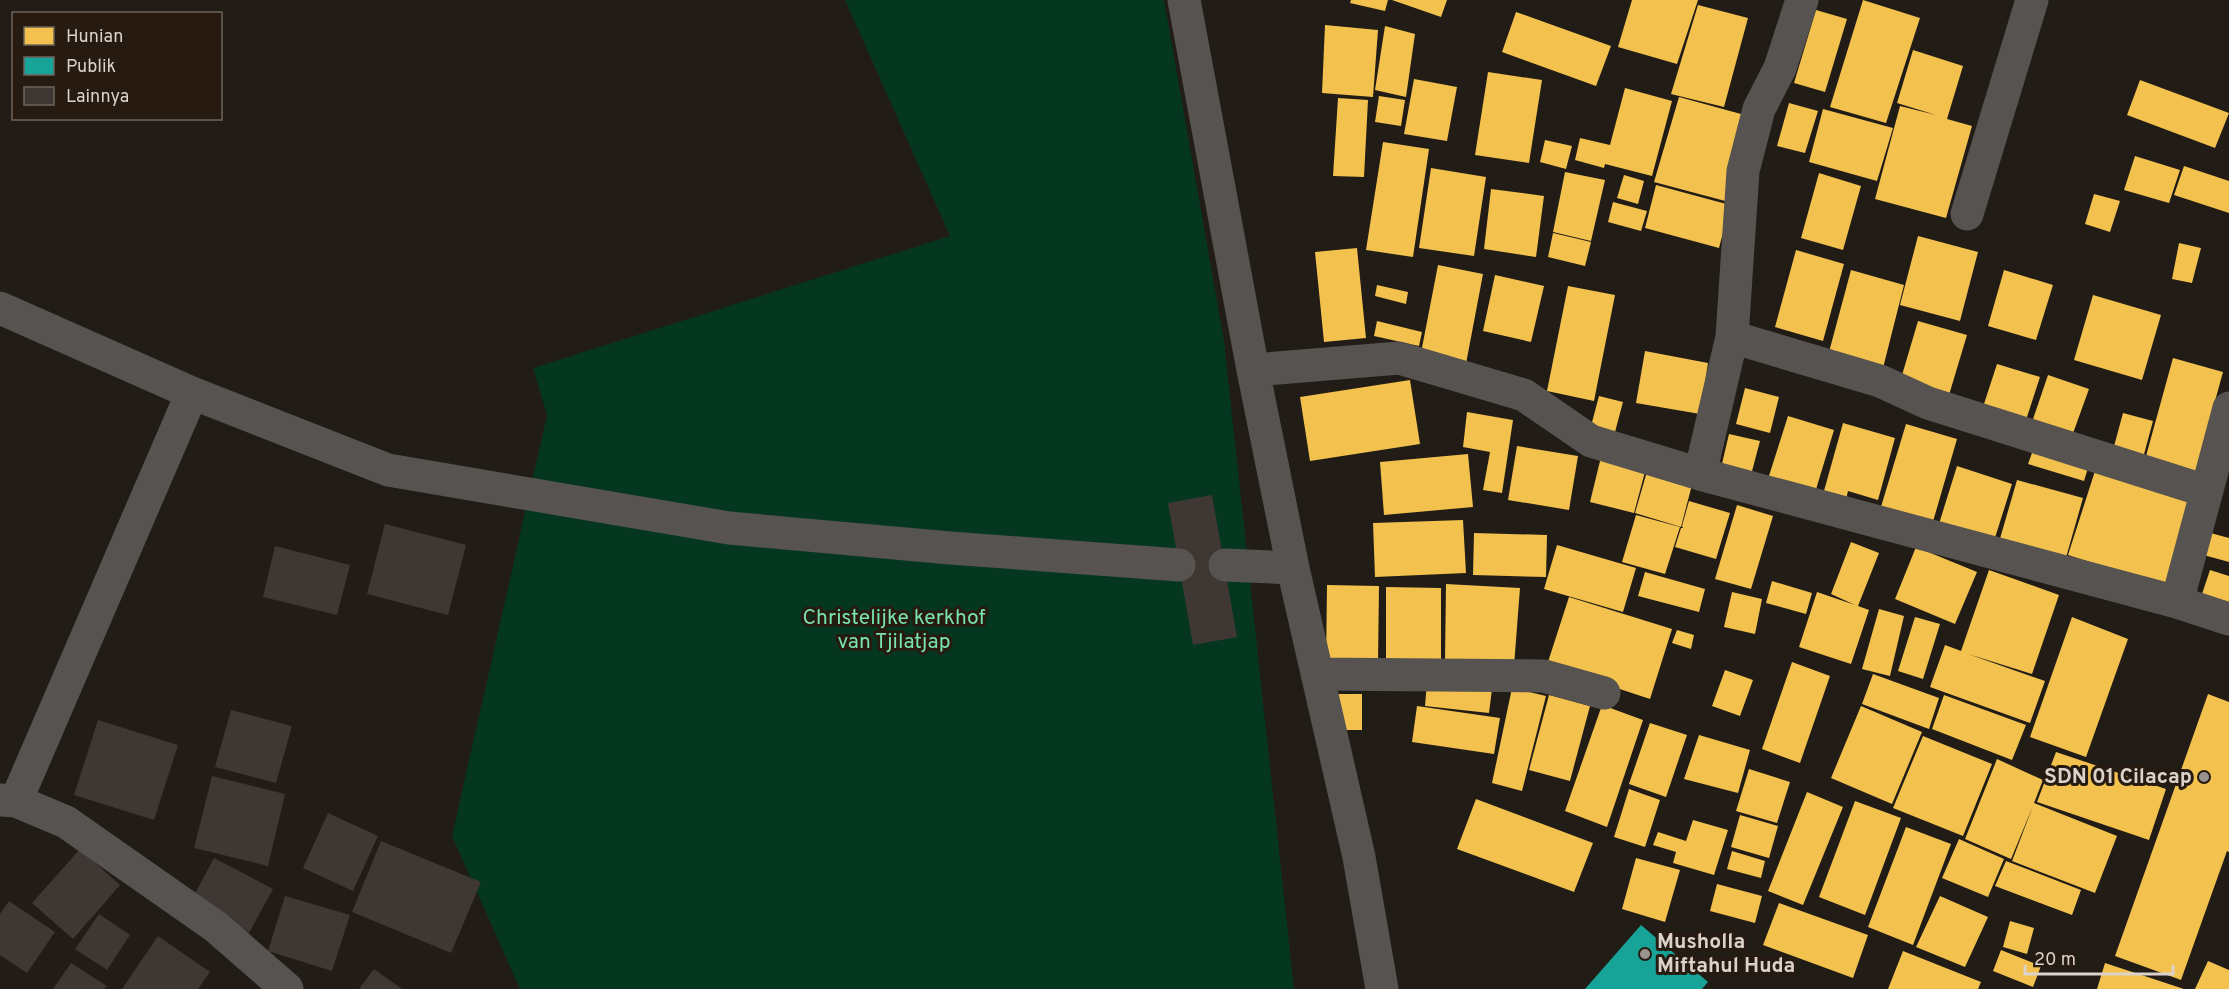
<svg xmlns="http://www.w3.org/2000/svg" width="2229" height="989" viewBox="0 0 2229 989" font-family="Overpass,sans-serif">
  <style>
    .green { fill: #053620 }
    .homes { fill: #f2c14e }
    .public { fill: #17a398 }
    .building { fill: #3e3733 }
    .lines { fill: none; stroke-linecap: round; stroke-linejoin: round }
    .minor-tunnel { stroke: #3e3731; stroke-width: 33; stroke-dasharray: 33 16; stroke-linecap: butt }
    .minor { stroke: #565350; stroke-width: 33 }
    .poi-dot { fill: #9a928c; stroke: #271b11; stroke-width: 2 }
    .labels { text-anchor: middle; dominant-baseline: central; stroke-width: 6; stroke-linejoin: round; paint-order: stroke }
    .park-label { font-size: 21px; fill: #79e4ad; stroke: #271b11 }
    .poi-label { font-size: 21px; font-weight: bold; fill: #dbd2cb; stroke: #271b11; text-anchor: end }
  </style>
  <rect width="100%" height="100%" fill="#221c16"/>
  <path class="green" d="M845 0H1164L1224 341 1294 989H520L452 836 547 415 533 368 950 236Z"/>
  <path class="homes" d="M1351 0H1388L1385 11 1350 3Z
    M1392 0H1447L1441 17Z
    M1632 0H1698L1677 64 1618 47Z
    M1863 0 1920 18 1886 123 1830 107Z
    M1698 5 1748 18 1724 107 1671 94Z
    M1816 10 1847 19 1825 92 1794 83Z
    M1516 12 1611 46 1596 86 1502 52Z
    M1325 25 1378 30 1373 97 1322 93Z
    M1385 26 1415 34 1406 97 1375 90Z
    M1913 50 1963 66 1947 119 1972 126 1946 218 1875 199 1900 106 1936 115 1897 103Z
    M1488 72 1542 80 1529 163 1475 155Z
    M1414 79 1457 87 1447 141 1404 134Z
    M2140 80 2229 113 2215 148 2127 115Z
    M1625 88 1672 101 1652 176 1605 164 1604 168 1575 160 1580 138 1610 145Z
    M1379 96 1405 100 1401 126 1375 122Z
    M1679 97 1752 117 1729 202 1654 182Z
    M1338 98 1368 100 1364 177 1333 176Z
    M1789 103 1818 111 1805 153 1777 146Z
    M1823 109 1893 128 1877 181 1809 162Z
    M1545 140 1572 146 1566 169 1540 162Z
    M1383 142 1429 149 1413 257 1366 250Z
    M2135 156 2180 170 2169 203 2124 190Z
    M2184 166 2229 181V213L2174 195Z
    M1431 168 1486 177 1474 256 1419 248Z
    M1565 172 1605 180 1591 241 1553 232Z
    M1819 173 1861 186 1843 250 1801 238Z
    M1624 175 1644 181 1638 204 1617 198Z
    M1656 185 1730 205 1719 248 1645 228Z
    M1491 189 1544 196 1536 257 1484 249Z
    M2094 194 2120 201 2110 232 2085 224Z
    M1613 202 1647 211 1641 231 1608 222Z
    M1553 233 1591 242 1585 266 1548 257Z
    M1918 236 1978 252 1960 321 1900 305Z
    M2179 243 2201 248 2192 283 2172 279Z
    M1357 248 1366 338 1324 342 1315 252Z
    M1796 250 1844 264 1823 341 1775 327Z
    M1438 265 1483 274 1465 369 1420 358Z
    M1851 270 1904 285 1883 368 1829 352Z
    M2004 270 2053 285 2036 340 1988 326Z
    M1495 275 1544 286 1531 342 1483 331Z
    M1377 285 1408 292 1406 304 1375 296Z
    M1568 286 1615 295 1594 401 1547 391Z
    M2093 295 2161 315 2142 380 2074 360Z
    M1377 321 1422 332 1419 346 1374 336Z
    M1918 321 1967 335 1949 395 1900 382Z
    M1645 351 1708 363 1700 414 1636 403Z
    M2173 358 2223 372 2193 481 2143 467Z
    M1997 364 2040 377 2025 423 1982 410Z
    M2048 375 2089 389 2072 436 2032 422Z
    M1410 380 1420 444 1310 461 1300 397Z
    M1745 388 1779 397 1770 433 1736 424Z
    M1599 396 1623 402 1615 432 1591 426Z
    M1467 412 1513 420 1502 493 1483 490 1490 452 1463 447Z
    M2123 413 2153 421 2143 458 2113 450Z
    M1788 416 1834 430 1814 496 1767 482Z
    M1843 423 1895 438 1878 500 1848 491 1845 504 1822 498Z
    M1906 424 1957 439 1932 525 1880 510Z
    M1729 434 1760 441 1751 475 1721 468Z
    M2036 442 2091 458 2084 481 2028 464Z
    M1517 446 1578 456 1569 510 1508 500Z
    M1468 454 1473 507 1384 515 1380 462Z
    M1601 457 1646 468 1634 513 1590 502Z
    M1957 466 2012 484 1993 544 1938 527Z
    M1648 468 1693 481 1681 527 1635 513Z
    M2095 471 2199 502 2171 588 2068 555Z
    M2017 480 2083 498 2065 561 1999 542Z
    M1689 501 1730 513 1716 559 1675 547 1681 528H1683L1682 526Z
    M1737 505 1773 516 1751 589 1715 579Z
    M1636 515 1680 527 1665 574 1622 562Z
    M1463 520 1466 573 1375 577 1373 523Z
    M2207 532 2229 538V562L2200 554Z
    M1474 533 1547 535 1546 577 1473 575Z
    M1851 542 1879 553 1858 606 1869 610 1851 664 1799 647 1817 592 1855 605 1831 594Z
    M1557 545 1636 568 1623 612 1544 589Z
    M1916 547 1977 572 1955 624 1895 599Z
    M1989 570 2059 595 2032 674 1968 654 2045 681 2030 723 1930 687 1945 645 1961 651Z
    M2210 570 2229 576V602L2202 594Z
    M1645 572 1705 589 1699 612 1638 596Z
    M1772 581 1812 593 1806 614 1766 603Z
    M1446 584 1520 588 1514 666 1445 660Z
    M1327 585 1379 586 1378 663 1326 662Z
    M1386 587 1441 588V662L1386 661Z
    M1732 592 1762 599 1755 634 1724 627Z
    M1569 597 1672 629 1650 699 1547 665Z
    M1879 609 1904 616 1890 676 1862 669Z
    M1915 617 1940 624 1923 679 1898 671Z
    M2072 617 2128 639 2086 757 2030 737Z
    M1677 630 1694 635 1691 649 1672 643Z
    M1792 662 1830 676 1800 763 1762 749Z
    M1725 670 1753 680 1740 716 1712 706Z
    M1873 674 1939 698 1929 729 1862 704Z
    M1427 682 1492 689 1489 713 1425 706Z
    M1512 688 1546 696 1522 791 1492 783Z
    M1338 694H1362V730H1339Z
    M2208 694 2229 702V852L2227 851 2181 980 2115 956Z
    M1549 695 1590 706 1570 781 1529 770Z
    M1944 695 2026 725 2012 760 1932 729Z
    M1602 705 1643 720 1607 827 1565 811Z
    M1417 706 1500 718 1494 754 1412 742Z
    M1861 706 1922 732 1892 804 1831 778Z
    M1650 723 1687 735 1666 797 1629 784Z
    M1699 735 1750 750 1738 793 1684 779Z
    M1923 736 1992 764 1963 836 1893 808Z
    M2056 752 2166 789 2149 840 2037 802Z
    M1997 759 2043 780 2034 803 2117 836 2095 893 2012 861 2033 806 2011 859 1965 839Z
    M1749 769 1790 782 1777 823 1736 811Z
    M1629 789 1660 800 1645 847 1614 837Z
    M1807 792 1843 807 1803 905 1768 891Z
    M1476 799 1593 843 1574 892 1457 849Z
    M1855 801 1901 818 1865 915 1819 897Z
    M1740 815 1778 826 1769 858 1731 847Z
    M1693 820 1728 830 1714 875 1673 863 1676 852 1653 845 1658 832 1686 841Z
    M1906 827 1951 844 1913 945 1868 927Z
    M1959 839 2004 859 1988 897 1942 878Z
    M1732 851 1765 861 1761 878 1727 869Z
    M1636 858 1680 870 1665 922 1622 909Z
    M2006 861 2081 890 2072 915 1995 886Z
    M1717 884 1762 896 1755 923 1710 911Z
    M1940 896 1988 917 1965 967 1916 947Z
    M1779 903 1868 935 1853 978 1763 945Z
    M2010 921 2034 928 2027 954 2003 947Z
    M2001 950 2041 966 2033 987 1993 971Z
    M1903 951 1981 982 1978 989H1888Z
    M2208 961 2229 970V989H2195Z
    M2105 963 2184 989H2097Z"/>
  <path class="public" d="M1641 925 1708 982 1702 989H1585Z"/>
  <path class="building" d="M1212 495 1237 637 1193 645 1168 503Z
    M385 524 466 545 448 615 367 594Z
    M275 546 350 565 337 615 263 597Z
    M231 710 292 726 276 783 215 767Z
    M98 720 178 745 154 820 74 795Z
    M212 776 285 794 268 866 194 848Z
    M328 813 378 836 353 891 303 868Z
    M381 841 481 882 451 953 352 912Z
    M80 849 120 885 73 939 32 903Z
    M214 858 273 889 249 933 191 901Z
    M285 896 350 915 332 971 268 951Z
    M9 901 55 932 27 973 0 955V914Z
    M99 914 130 935 107 970 75 949Z
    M158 936 210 972 198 989H122Z
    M71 963 107 986 104 989H53Z
    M374 969 402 989H359Z"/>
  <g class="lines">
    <path class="minor-tunnel" d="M1179 565H1225"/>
    <path class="minor" d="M1184 0 1253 370 1293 568 1359 857 1382 989
      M1967 214 2032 0
      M0 308 192 393 388 470 729 528 950 548 1179 565
      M1732 337 1880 381 1928 403 2206 491
      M1253 370 1399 358 1524 395 1591 441 1700 474 2177 602 2229 619
      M1700 474 1732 337 1743 171 1759 109 1780 68 1802 0
      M1225 565 1293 568
      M2177 602 2229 408
      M1317 674 1544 676 1604 693
      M0 800 16 801 192 393
      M16 801 66 822 216 927 287 989"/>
  </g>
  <g class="poi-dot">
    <circle cx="2204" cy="777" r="6"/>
    <circle cx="1645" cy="954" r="6"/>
  </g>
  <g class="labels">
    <g class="park-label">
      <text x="894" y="618">Christelijke kerkhof<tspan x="894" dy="24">van Tjilatjap</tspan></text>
    </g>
    <g class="poi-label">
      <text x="2192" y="777">SDN 01 Cilacap</text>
      <text x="1657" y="942" text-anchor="start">Musholla<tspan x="1657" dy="24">Miftahul Huda</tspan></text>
    </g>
  </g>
  <rect x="12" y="12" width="210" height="108" fill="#271b11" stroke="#6f645b" stroke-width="1.5"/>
  <rect x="24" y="27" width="30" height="18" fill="#f2c14e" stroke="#6f645b" stroke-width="1.5"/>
  <text x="66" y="42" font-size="18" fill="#dbd2cb">Hunian</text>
  <rect x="24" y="57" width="30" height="18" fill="#17a398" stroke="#6f645b" stroke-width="1.5"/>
  <text x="66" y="72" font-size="18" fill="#dbd2cb">Publik</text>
  <rect x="24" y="87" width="30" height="18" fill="#3e3733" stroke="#6f645b" stroke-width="1.5"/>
  <text x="66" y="102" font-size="18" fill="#dbd2cb">Lainnya</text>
  <path d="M2025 965v9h148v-9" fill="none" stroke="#dbd2cb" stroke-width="3"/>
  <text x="2034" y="965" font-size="18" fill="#dbd2cb" stroke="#271b11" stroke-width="4.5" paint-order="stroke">20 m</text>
</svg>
